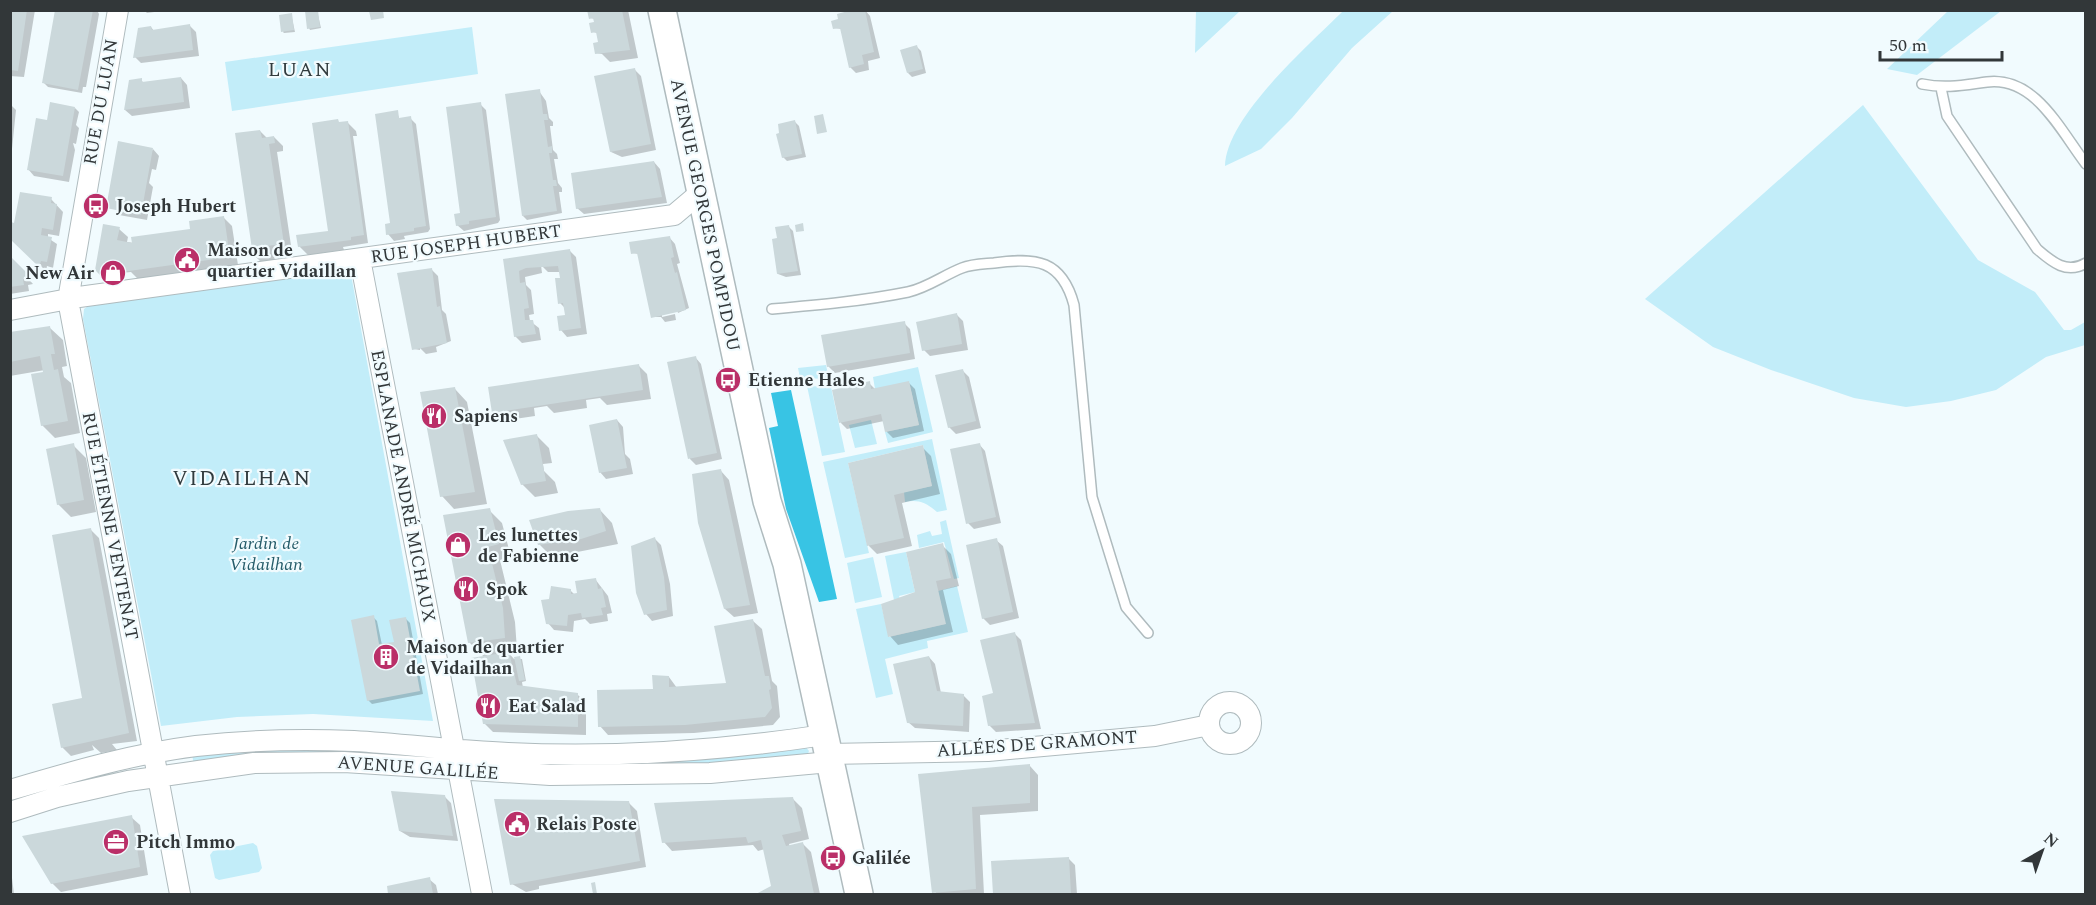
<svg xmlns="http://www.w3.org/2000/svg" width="2096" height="905" viewBox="0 0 2096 905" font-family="Spectral,serif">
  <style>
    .green { fill: #c2edf9 }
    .water { fill: #38c4e4 }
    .shadow { fill: #0003 }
    .building { fill: #cbd8db }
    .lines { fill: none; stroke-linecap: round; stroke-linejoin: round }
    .service-casing { stroke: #afbbbe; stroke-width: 12 }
    .minor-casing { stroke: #afbbbe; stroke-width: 22 }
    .secondary-casing { stroke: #afbbbe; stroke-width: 30 }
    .service { stroke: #fff; stroke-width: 9 }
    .minor { stroke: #fff; stroke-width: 20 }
    .secondary { stroke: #fff; stroke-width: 27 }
    .labels { text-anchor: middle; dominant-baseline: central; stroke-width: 4.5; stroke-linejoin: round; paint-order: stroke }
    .street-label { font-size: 18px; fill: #323739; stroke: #f1fbfe }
    .poi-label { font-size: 18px; font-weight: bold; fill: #323739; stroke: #f1fbfe; text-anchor: start }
    .park-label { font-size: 18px; font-style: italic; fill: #255c6a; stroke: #f1fbfe }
    .neighbourhood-label { font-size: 20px; letter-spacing: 1.5px; fill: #313b3e; stroke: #f1fbfe }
    .quarter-label { font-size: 21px; letter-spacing: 1.5px; fill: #313b3e; stroke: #f1fbfe }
  </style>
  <rect width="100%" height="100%" fill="#f1fbfe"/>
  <path class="green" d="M1196 11V10L1240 11 1195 53Z
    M1343 11H1393L1352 48 1292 118 1261 149 1225 166C1226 117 1308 46 1343 11Z
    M1948 11H2001L1917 75 1887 69Z
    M472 27 478 74 232 111 225 62Z
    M1863 105 1978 260 2035 292 2064 330H2071L2085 322V345L2046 357 1996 390 1951 401 1906 407 1854 398 1771 370 1713 347 1645 299Z
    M350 269 433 721 313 714 237 717 161 726 83 319 84 309 91 304Z
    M826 365 829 379 800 378 798 368Z
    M918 367 933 432 888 443 885 432 919 425 909 382 875 389 873 377Z
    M807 386 831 387 845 452 822 456Z
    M871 420 877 444 855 448 849 425Z
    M932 439 947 510 937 512C927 503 918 499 905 502L904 492 932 486 923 445 848 463 869 553 845 558 823 462Z
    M946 520 959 578 954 579 944 542 919 548 917 535 930 531 932 536 942 534 940 522Z
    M906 552 915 592 899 596 900 599 894 600 885 556Z
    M873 557 882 597 855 603 847 563Z
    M957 586 968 632 927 641 928 648 885 659 893 694 876 698 856 609 881 604 889 637 945 624 938 591Z
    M805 746 809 751 807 756 747 764 492 769 510 758Z
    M243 748 429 752 431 764 194 766 192 754Z
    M253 843 257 846 262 868 259 872 219 880 215 878 210 855 213 851Z"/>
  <path class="water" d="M791 390 837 599 819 602 786 509 769 428 778 426 771 393Z"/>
  <path class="shadow" d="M10 10H35L24 77 10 76Z
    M57 10H97L99 14 86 87H83L82 93 48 87 44 83Z
    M144 10H169L147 13Z
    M593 10H628L638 58 610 62 602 54 596 53 599 44 597 33 593 32 596 26 595 19 590 18Z
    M859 10H865L870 16 880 58 868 61 869 70 856 73 850 67 842 29 834 28Z
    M317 11 321 28 310 30 309 28Z
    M291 14 295 32 284 33 283 32Z
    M190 26 196 32 199 56 141 63 135 57 151 27 154 31Z
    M917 47 921 51 926 73 912 77 908 73Z
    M634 69 641 76 656 150 622 157 611 152Z
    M181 78 187 85 190 108 132 116 125 110 130 81 141 80 144 83Z
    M539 91 546 101 549 118 553 122V126H550L553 150 557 154 558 159H554L558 183 562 188V192H559L562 213 527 220 523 216Z
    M10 104 16 110 12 149H10Z
    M480 104 486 110 500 220 498 223 464 231 457 225 462 215Z
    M75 108 79 112 76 125 79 128 76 144 73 143 75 150 69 182 34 176 28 169 51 122Z
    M397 112 399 118H410L416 124 430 229 428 232 404 236 405 239 394 241 388 234 392 224Z
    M347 122 356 131 357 136H353L368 243 343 247 344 250 308 255 299 246 330 233Z
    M795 122 799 126 806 157 787 161 783 157Z
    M260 131 267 138 274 137 283 146V151L277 152 292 252 274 254 275 262 263 264 254 255Z
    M153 149 159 156 156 170 152 169 149 183 153 187 147 220 119 215 116 212H118Z
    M654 162 660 169 667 203 584 214 577 208Z
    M51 199 63 212 59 236 48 234V238L57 244 53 268 47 266 46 271 13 239 16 224Z
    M224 218 232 226 238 265 138 279 131 272 121 273 120 281 110 283 97 269 119 229 128 237 127 242 135 243 192 230Z
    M789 227 793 231 801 275 786 277 778 274V239Z
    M669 237 675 244 680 263 677 264 689 308 678 313 677 310 662 314V317L675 314 676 320 665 322 661 317H652L639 254 632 253Z
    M570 251 576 257 587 334 567 337 561 330 567 316 566 309 560 303 561 272H548L541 265 542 273 525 277 526 285 531 290 534 314 529 315 530 321 539 328 541 340 522 343 515 336 505 260Z
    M10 259 33 284 28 285 29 291 10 294Z
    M432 270 438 276 442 310 446 314 451 341 436 347 437 352 426 354 420 348V350L414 349Z
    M957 315 963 321 968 350 930 356 924 350Z
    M904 323 910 329 915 359 835 373 828 366Z
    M50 328 63 340 67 366 62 367 64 377 71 383 80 433 55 438 42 425 45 370 10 376V333Z
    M695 357 701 364 722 459 696 465 690 459Z
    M639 366 647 374 651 399 607 405 600 398 586 400 587 408 554 413 547 406 534 408 535 416 502 421 493 412Z
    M963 371 969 377 981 428 956 434 949 427Z
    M869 383 876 390 909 383 915 389 924 431 893 438 886 431 884 421 847 429 841 423 834 391Z
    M455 389 467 402 487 504 454 509 442 496Z
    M617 420 623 427 625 454 630 459 633 474 606 479 600 472Z
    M537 436 549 448 552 463 543 464 544 471 555 482 558 493 535 497 522 484Z
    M979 444 985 451 1001 523 974 529 968 523Z
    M73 445 86 458 96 512 71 517 58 504Z
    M922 447 931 456 940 494 902 503 912 546 877 554 869 546 849 464Z
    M721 471 729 480 758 613 734 617 725 609Z
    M489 510 502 523 511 557 500 560 515 622 517 650 507 651 514 659H522L526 681 522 682 523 688 577 694 586 703V735L493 732 485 724 484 657 469 642Z
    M600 510 612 523 618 544 552 557 539 544Z
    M90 529 99 538 137 741 112 744 117 750 101 753 92 745 94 750 71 756 62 747 84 700Z
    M655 539 661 545 670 584 673 616 652 621 646 614Z
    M996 540 1003 546 1019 618 990 625 983 618Z
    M942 545 951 554 959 586 943 590 953 632 898 645 890 636 917 593Z
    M595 579 608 596 612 613 607 614 608 621 590 624 585 619 574 621 573 632 554 630 548 623 551 600 570 590 575 595Z
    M373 617 377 621 382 645 395 643 406 619 410 623 423 694 372 704 368 700Z
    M753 621 762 629 772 681 777 686 780 717 773 725 694 733 608 735 600 726 654 690 669 677 677 688 728 685Z
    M1015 634 1021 640 1041 729 996 732 989 725 995 694Z
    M929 657 935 664 941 693 963 695 970 702 969 732 915 728 908 722Z
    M1030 766 1038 775V811L980 815 984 894H936L919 776Z
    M445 797 451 803 458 841 410 837 400 831Z
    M793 799 802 808 809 839 789 844 790 847 803 844 811 852 820 894H759L773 887 765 849 758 851 753 845 672 851 664 842Z
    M628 802 637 811 646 867 539 886V889L526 892 512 884Z
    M131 817 140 825 148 875 61 892 52 883Z
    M1069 859 1075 865 1077 894H994L992 863Z
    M10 869 11 870 14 894H10Z
    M429 879 436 885 438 894H390L389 887Z"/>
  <path class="building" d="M10 10H27L18 71 10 70Z
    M55 10H93L78 90 42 83Z
    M309 10H318L320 27 307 29 305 11Z
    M373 10H383L384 18 371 20 369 11Z
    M587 10H622L630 50 595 54 593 43 598 42 596 32 591 33 589 23 594 22 593 18 589 19Z
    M852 10H865L874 52 862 55 864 64 849 68 840 28 833 29 831 21 838 19 837 14Z
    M292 13 294 30 281 32 279 15Z
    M190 24 193 50 133 58 138 28 151 26 152 30Z
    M917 45 923 69 907 73 900 50Z
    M635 68 651 144 610 152 594 76Z
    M181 77 184 102 124 110 129 80 142 78V82Z
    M540 89 543 114H547L548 120H544L548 147 552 146V153H549L553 180H556L557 186H553L557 211 522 216 505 94Z
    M50 102 75 107 63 176 27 170 36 118 47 120Z
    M481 102 496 217 469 221V224L456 226 454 214 460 213 446 107Z
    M398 110 399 118 411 116 426 226 414 228V231L386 235 385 224 390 223 375 114Z
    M823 114 827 132 817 134 814 116Z
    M338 119 339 122 348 121 364 235 351 237V240L298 247 296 235 328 231 312 123Z
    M795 120 802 154 782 158 776 134 779 133 778 124Z
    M260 130 262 138 274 136 275 143 269 144 284 244 266 246 267 254 253 256 235 133Z
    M118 141 153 148 141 215 106 208Z
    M654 161 662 197 576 209 571 173Z
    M20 192 52 197 51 203 57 204 53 230 42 228 41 235 52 237 47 262 41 261 39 267 11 240V222L14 223Z
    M224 216 230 257 100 275 95 270 103 224 120 227 117 240 132 243 131 237 190 229 189 221Z
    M803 223 804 231 796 232 795 225Z
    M789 225 798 271 777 274 772 239 777 238 775 227Z
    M670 236 674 257 671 258 675 273 677 272 686 310 651 318 637 253 631 254 629 242Z
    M570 249 581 328 559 331 557 316 565 315 563 303 558 304 555 278H560L558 266 526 268 519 271 520 283 525 282 529 308 524 309 525 320H533L536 334 514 337 503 259Z
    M10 256 28 274V278L23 279 24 285 10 287Z
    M432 268 437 307 440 306 447 343 412 350 397 273Z
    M957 313 962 344 922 351 916 322Z
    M905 321 910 353 827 367 821 335Z
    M50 326 55 354H51L54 370 58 369 68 421 41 426 31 374 43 372 40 356 10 362V332Z
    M696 356 717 453 688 459 667 362Z
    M639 364 643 390 492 413 488 387Z
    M963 369 976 421 948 428 935 375Z
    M870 381 871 389 909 381 919 425 885 432 881 414 839 423 832 390Z
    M455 387 475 492 440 497 420 392Z
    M617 419 627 468 599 473 589 425Z
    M537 434 546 481 521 485 503 440Z
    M74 443 84 500 57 505 46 449Z
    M980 443 996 517 966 524 950 449Z
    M923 445 932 486 894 495 904 538 867 546 848 463Z
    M721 469 750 605 724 609 698 523 692 474Z
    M490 508 499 544 488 547 503 608 505 638 468 643 443 515Z
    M600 508 606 531 581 539 538 545 529 520 568 511Z
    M91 528 129 733 61 748 52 704 82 698 52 535Z
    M655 537 664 577 667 610 644 615 636 593 631 546Z
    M997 538 1013 612 982 619 966 545Z
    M943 543 951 578 936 581 946 624 888 637 881 604 915 592 906 552Z
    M596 578 598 589 602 588 606 607 601 608 603 615 582 618 581 613 568 615 567 626 546 624 541 600 549 599 551 586 571 589V594L577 593 575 581Z
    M374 615 379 644 394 642 389 620 406 617 420 691 367 701 351 620Z
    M753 619 765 676H769L771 689 769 690 772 708 765 717 685 725 598 727 597 690 653 689 652 675 669 676V687L726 683 714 626Z
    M1015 632 1035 723 988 726 982 696 993 693 980 640Z
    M509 652 517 685 578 693V727L483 724 471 658Z
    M520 656 525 680 519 681 514 657Z
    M929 656 937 691 964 694 963 726 907 723 893 664Z
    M1030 764V803L972 807 976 889 932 893 918 774Z
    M391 791 445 795 453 836 399 831Z
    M793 797 801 831 782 835 786 846 803 842 814 894H756L771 886 761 840 748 843 746 837 662 843 654 803Z
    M494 799 629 801 640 861 510 885Z
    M132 815 140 867 51 884 22 836Z
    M1069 857 1071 894H993L991 861Z
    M430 877 433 894H388L387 886Z
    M595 882 597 894H593L591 883Z"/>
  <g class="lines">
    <g class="service-casing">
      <path id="service" d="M1922 84C1946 89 1964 85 1987 82 2035 76 2060 130 2086 164
        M1941 88 1947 116 2037 249C2051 261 2066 275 2086 263
        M772 309C818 305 863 301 908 292 927 288 944 275 962 268 972 264 984 264 994 263 1036 257 1062 260 1074 305L1092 497 1126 607 1148 633"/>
    </g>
    <g class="minor-casing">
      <path id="minor" d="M118 10 68 300 180 894
        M360 259 482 894
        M10 310 79 297 674 215 700 193
        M1209 723a21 21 0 1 1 42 0a21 21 0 1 1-42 0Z
        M828 754 988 751 1155 736 1209 725
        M10 790C71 772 132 754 196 746 248 740 302 739 354 741 405 744 457 751 508 753 614 758 719 751 824 735
        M10 812 57 797 128 781 254 763 344 762 550 775 710 773 830 762"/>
    </g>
    <g class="secondary-casing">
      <path id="secondary" d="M662 10 767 501 787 564 859 894"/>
    </g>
    <use href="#service" class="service"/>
    <use href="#minor" class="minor"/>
    <use href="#secondary" class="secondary"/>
  </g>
  <defs>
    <g id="bus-disc" transform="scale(1.35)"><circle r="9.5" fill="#ba2f68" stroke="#f1fbfe"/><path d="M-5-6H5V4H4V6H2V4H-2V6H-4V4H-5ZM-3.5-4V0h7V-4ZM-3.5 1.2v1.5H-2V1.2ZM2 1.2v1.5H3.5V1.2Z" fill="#fff"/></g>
    <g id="civic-disc" transform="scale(1.35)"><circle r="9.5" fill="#ba2f68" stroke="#f1fbfe"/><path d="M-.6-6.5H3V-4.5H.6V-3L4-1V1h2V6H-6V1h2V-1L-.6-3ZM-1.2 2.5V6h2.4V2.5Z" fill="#fff"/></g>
    <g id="shop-disc" transform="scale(1.35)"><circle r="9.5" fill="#ba2f68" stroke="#f1fbfe"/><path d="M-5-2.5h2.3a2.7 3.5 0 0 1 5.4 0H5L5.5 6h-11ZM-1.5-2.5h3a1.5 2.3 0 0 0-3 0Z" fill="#fff"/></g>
    <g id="restaurant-disc" transform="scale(1.35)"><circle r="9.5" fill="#ba2f68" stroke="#f1fbfe"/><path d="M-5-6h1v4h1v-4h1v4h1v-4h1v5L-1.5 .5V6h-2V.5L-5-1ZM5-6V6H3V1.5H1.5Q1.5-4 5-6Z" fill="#fff"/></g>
    <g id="building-disc" transform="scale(1.35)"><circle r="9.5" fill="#ba2f68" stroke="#f1fbfe"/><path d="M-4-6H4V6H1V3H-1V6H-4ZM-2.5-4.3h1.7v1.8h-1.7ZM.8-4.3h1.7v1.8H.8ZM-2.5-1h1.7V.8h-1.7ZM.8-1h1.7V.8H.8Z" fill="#fff"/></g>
    <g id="office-disc" transform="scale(1.35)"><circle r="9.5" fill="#ba2f68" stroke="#f1fbfe"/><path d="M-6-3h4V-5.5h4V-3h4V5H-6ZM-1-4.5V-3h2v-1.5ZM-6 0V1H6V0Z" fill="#fff"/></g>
  </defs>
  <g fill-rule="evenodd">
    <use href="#bus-disc" x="96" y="206"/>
    <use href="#civic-disc" x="187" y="260"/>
    <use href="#shop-disc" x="113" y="273"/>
    <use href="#bus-disc" x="728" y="380"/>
    <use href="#restaurant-disc" x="434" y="416"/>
    <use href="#shop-disc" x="458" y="545"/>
    <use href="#restaurant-disc" x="466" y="589"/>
    <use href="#building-disc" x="386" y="657"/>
    <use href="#restaurant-disc" x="488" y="706"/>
    <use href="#civic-disc" x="517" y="824"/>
    <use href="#office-disc" x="116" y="842"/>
    <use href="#bus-disc" x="833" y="858"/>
  </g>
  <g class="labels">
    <g class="street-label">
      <text transform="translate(101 102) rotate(-80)">RUE DU LUAN</text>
      <text transform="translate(705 215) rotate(78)">AVENUE GEORGES POMPIDOU</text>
      <text transform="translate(466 244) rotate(-8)">RUE JOSEPH HUBERT</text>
      <text transform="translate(403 486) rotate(79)">ESPLANADE ANDRÉ MICHAUX</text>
      <text transform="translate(110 526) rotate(79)">RUE ÉTIENNE VENTENAT</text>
      <text transform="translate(1037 744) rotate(-4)">ALLÉES DE GRAMONT</text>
      <text transform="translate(418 768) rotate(4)">AVENUE GALILÉE</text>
    </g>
    <g class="poi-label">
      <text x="116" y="206">Joseph Hubert</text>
      <text x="207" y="250">Maison de<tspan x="207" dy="21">quartier Vidaillan</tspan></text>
      <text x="94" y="273" text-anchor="end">New Air</text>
      <text x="748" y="380">Etienne Hales</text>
      <text x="454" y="416">Sapiens</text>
      <text x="478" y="535">Les lunettes<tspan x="478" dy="21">de Fabienne</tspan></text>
      <text x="486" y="589">Spok</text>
      <text x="406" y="647">Maison de quartier<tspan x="406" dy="21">de Vidailhan</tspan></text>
      <text x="508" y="706">Eat Salad</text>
      <text x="536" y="824">Relais Poste</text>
      <text x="136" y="842">Pitch Immo</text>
      <text x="852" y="858">Galilée</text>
    </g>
    <g class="park-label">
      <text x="266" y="543">Jardin de<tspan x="266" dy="21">Vidailhan</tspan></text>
    </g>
    <g class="neighbourhood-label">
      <text x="300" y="70">LUAN</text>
    </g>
    <g class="quarter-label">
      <text x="242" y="479">VIDAILHAN</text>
    </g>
  </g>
  <rect width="2096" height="905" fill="none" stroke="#323739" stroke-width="24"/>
  <g transform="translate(2042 851) rotate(40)" stroke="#f1fbfe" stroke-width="4.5" paint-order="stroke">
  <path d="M0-4.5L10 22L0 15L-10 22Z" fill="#323739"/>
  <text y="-9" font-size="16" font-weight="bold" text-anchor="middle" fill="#323739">N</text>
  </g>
  <path d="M1880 51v9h122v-9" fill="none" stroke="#323739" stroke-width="3"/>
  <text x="1889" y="51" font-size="18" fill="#323739" stroke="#f1fbfe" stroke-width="4.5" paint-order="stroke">50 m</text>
</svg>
